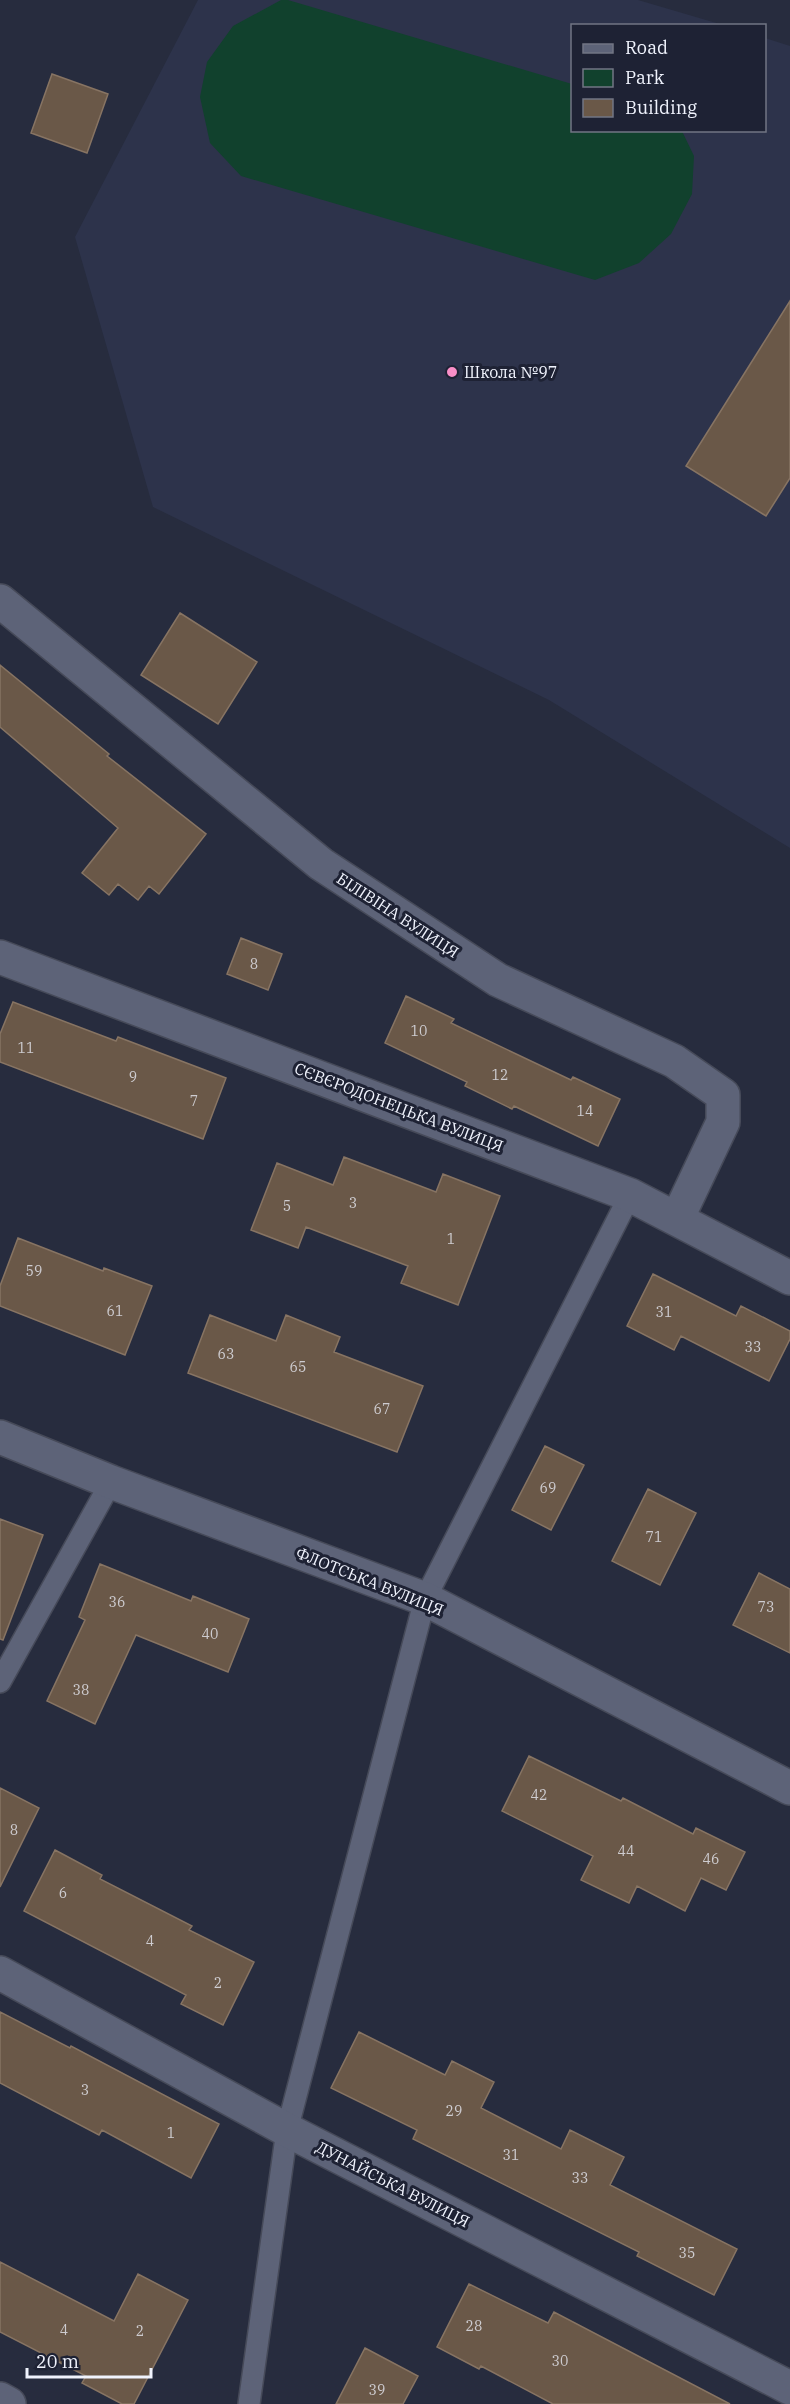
<svg xmlns="http://www.w3.org/2000/svg" width="790" height="2404" viewBox="0 0 790 2404" font-family="'IBM Plex Serif',serif">
  <style>
    .built { fill: #2d334b }
    .green { fill: #11412d }
    .building { fill: #6a5848; stroke: #877463; stroke-width: 1.5 }
    .lines { fill: none; stroke-linecap: round; stroke-linejoin: round }
    .service-casing { stroke: #464a59; stroke-width: 24 }
    .minor-casing { stroke: #464a59; stroke-width: 36 }
    .service { stroke: #5d6378; stroke-width: 21 }
    .minor { stroke: #5d6378; stroke-width: 33 }
    .poi-dot { fill: #f98fc8; stroke: #1e2234; stroke-width: 2 }
    .labels { text-anchor: middle; dominant-baseline: central; stroke-width: 6; stroke-linejoin: round; paint-order: stroke }
    .number-label { font-size: 14px; fill: #ceccd0 }
    .poi-label { font-size: 16px; fill: #f0f3fd; stroke: #1e2234; text-anchor: start }
    .street-label { font-size: 16px; fill: #f0f3fd; stroke: #1e2234 }
  </style>
  <rect width="100%" height="100%" fill="#272c3e"/>
  <path class="built" d="M198 0H638L723 25 572 26V130H764L765 38 790 46V848L549 700 153 507 75 237Z"/>
  <path class="green" d="M281 0H288L572 84V130L682 131 694 156 692 194 671 234 639 263 595 280 241 176 210 143 200 97 207 62 233 26Z"/>
  <path class="building" d="M52 74 108 94 87 153 31 133Z
    M790 301V478L766 516 686 466Z
    M180 613 257 662 218 724 141 675Z
    M0 665 109 754 107 756 206 834 159 894 149 886 138 900 118 884 109 895 82 873 118 828 0 727Z
    M241 938 282 954 268 990 227 974Z
    M406 996 454 1019 451 1023 571 1080 573 1077 620 1099 598 1146 514 1106 512 1109 465 1086 467 1082 385 1043Z
    M13 1002 116 1041 118 1037 226 1078 203 1139 0 1062V1034Z
    M344 1157 436 1192 443 1174 500 1196 458 1305 401 1283 408 1266 306 1227 298 1248 251 1230 277 1163 333 1185Z
    M18 1238 103 1271 104 1268 152 1286 125 1355 0 1306V1286Z
    M653 1274 736 1316 741 1306 790 1331V1339L769 1381 681 1336 674 1350 627 1326Z
    M210 1315 276 1341 286 1315 340 1337 334 1352 423 1386 397 1452 188 1373Z
    M545 1446 584 1465 551 1530 512 1510Z
    M648 1489 696 1513 660 1585 612 1561Z
    M0 1519 43 1535 3 1640 0 1639Z
    M100 1564 191 1601 193 1596 249 1619 228 1672 136 1635 95 1724 47 1701 85 1620 79 1617Z
    M759 1573 790 1589V1653L733 1625Z
    M529 1756 621 1801 623 1798 693 1834 696 1828 745 1852 726 1890 701 1878 685 1911 637 1886 629 1903 581 1880 593 1856 502 1811Z
    M0 1788 39 1808 0 1887Z
    M55 1850 102 1875 100 1879 192 1926 189 1930 254 1962 223 2025 181 2004 186 1995 24 1911Z
    M0 2012 70 2048 71 2046 219 2124 191 2178 102 2130 99 2135 0 2083Z
    M359 2032 445 2075 452 2061 494 2082 481 2108 561 2149 570 2130 624 2157 610 2185 737 2249 714 2295 637 2256 639 2252 413 2139 417 2130 331 2088Z
    M0 2262 114 2321 138 2274 188 2300 134 2404H122L82 2383 86 2376 0 2332Z
    M469 2284 548 2323 554 2312 730 2404H553L481 2366 479 2369 437 2347Z
    M365 2348 418 2376 403 2404H336Z"/>
  <g class="lines">
    <g class="service-casing">
      <path id="service" d="M0 1682 111 1482
        M249 2404 287 2130 425 1599 630 1195"/>
    </g>
    <g class="minor-casing">
      <path id="minor" d="M0 601 321 864 498 980 674 1061 723 1095V1122L677 1219
        M0 957 630 1195 790 1278
        M0 1437 111 1482 425 1599 790 1788
        M0 1973 287 2130 790 2388
        M0 2399 9 2404"/>
    </g>
    <use href="#service" class="service"/>
    <use href="#minor" class="minor"/>
  </g>
  <circle class="poi-dot" cx="452" cy="372" r="6"/>
  <g class="labels">
    <g class="number-label">
      <text x="254" y="964">8</text>
      <text x="419" y="1031">10</text>
      <text x="26" y="1048">11</text>
      <text x="500" y="1075">12</text>
      <text x="133" y="1077">9</text>
      <text x="194" y="1101">7</text>
      <text x="585" y="1111">14</text>
      <text x="353" y="1203">3</text>
      <text x="287" y="1206">5</text>
      <text x="451" y="1239">1</text>
      <text x="34" y="1271">59</text>
      <text x="115" y="1311">61</text>
      <text x="664" y="1312">31</text>
      <text x="753" y="1347">33</text>
      <text x="226" y="1354">63</text>
      <text x="298" y="1367">65</text>
      <text x="382" y="1409">67</text>
      <text x="548" y="1488">69</text>
      <text x="654" y="1537">71</text>
      <text x="117" y="1602">36</text>
      <text x="766" y="1607">73</text>
      <text x="210" y="1634">40</text>
      <text x="81" y="1690">38</text>
      <text x="539" y="1795">42</text>
      <text x="14" y="1830">8</text>
      <text x="626" y="1851">44</text>
      <text x="711" y="1859">46</text>
      <text x="63" y="1893">6</text>
      <text x="150" y="1941">4</text>
      <text x="218" y="1983">2</text>
      <text x="85" y="2090">3</text>
      <text x="454" y="2111">29</text>
      <text x="171" y="2133">1</text>
      <text x="511" y="2155">31</text>
      <text x="580" y="2178">33</text>
      <text x="687" y="2253">35</text>
      <text x="474" y="2326">28</text>
      <text x="64" y="2330">4</text>
      <text x="140" y="2331">2</text>
      <text x="560" y="2361">30</text>
      <text x="377" y="2390">39</text>
    </g>
    <g class="poi-label">
      <text x="464" y="372">Школа №97</text>
    </g>
    <g class="street-label">
      <text transform="translate(398 915) rotate(33)">БІЛІВІНА ВУЛИЦЯ</text>
      <text transform="translate(399 1107) rotate(21)">СЄВЄРОДОНЕЦЬКА ВУЛИЦЯ</text>
      <text transform="translate(370 1581) rotate(22)">ФЛОТСЬКА ВУЛИЦЯ</text>
      <text transform="translate(393 2184) rotate(27)">ДУНАЙСЬКА ВУЛИЦЯ</text>
    </g>
  </g>
  <rect x="571" y="24" width="195" height="108" fill="#1e2234" stroke="#727684" stroke-width="1.5"/>
  <rect x="583" y="44" width="30" height="9" fill="#5d6378" stroke="#727684" stroke-width="1.5"/>
  <text x="625" y="54" font-size="18" fill="#f0f3fd">Road</text>
  <rect x="583" y="69" width="30" height="18" fill="#11412d" stroke="#727684" stroke-width="1.5"/>
  <text x="625" y="84" font-size="18" fill="#f0f3fd">Park</text>
  <rect x="583" y="99" width="30" height="18" fill="#6a5848" stroke="#727684" stroke-width="1.5"/>
  <text x="625" y="114" font-size="18" fill="#f0f3fd">Building</text>
  <path d="M27 2368v9h124v-9" fill="none" stroke="#f0f3fd" stroke-width="3"/>
  <text x="36" y="2368" font-size="18" fill="#f0f3fd" stroke="#1e2234" stroke-width="4.5" paint-order="stroke">20 m</text>
</svg>
